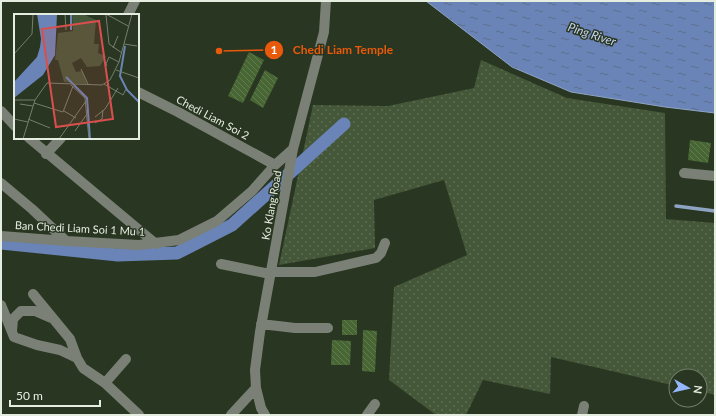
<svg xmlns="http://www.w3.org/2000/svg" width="716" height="416" viewBox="0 0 716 416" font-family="Lato,sans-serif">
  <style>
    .grass { fill: url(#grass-dots) }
    .water { fill: url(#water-ripples); stroke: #8fa4c3 }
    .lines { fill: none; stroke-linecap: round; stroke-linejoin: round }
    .stream { stroke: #8fa4c3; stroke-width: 3.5 }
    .canal { stroke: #6a84b7; stroke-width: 13 }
    .building { fill: url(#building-back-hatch) }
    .minor { stroke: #7a8076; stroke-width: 10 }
    .labels { text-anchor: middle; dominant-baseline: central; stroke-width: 3; stroke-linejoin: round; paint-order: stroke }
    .street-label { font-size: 11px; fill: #e5ede0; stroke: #293621 }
    .water-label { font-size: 12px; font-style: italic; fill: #c5d4f3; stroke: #293621 }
    .inset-river { fill: none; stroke: #6a84b7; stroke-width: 2 }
    .inset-road { fill: none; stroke: #747f6d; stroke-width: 1 }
    .view { fill: #d94f4d; fill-opacity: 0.15; stroke: #d94f4d; stroke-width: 2 }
    .inset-edge { fill: none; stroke: #e5ede0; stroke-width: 2 }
    .leader { fill: none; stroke: #e8590c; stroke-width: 1.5 }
    .callout-dot { fill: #e8590c; stroke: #293621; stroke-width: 1.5 }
    .mark-label { font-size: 12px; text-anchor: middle; font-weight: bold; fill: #fff }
    .callout-label { font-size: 12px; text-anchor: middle; font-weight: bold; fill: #e8590c; stroke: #293621; stroke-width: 3; stroke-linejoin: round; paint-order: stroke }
  </style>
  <defs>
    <pattern id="grass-dots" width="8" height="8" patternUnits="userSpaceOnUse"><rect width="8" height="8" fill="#445739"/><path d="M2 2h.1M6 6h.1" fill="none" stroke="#5f6f55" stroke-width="1.8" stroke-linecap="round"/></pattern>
    <pattern id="water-ripples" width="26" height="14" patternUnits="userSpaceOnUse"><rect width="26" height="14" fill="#6a84b7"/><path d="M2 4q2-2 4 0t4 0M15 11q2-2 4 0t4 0" fill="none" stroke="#5d6f8e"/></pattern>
    <pattern id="building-back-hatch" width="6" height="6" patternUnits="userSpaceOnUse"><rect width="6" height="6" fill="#476634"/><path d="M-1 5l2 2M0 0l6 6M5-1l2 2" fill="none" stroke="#617c51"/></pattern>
  </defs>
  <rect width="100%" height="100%" fill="#293621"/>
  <path class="grass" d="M481 60 567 98 665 113 666 219 715 223V395L700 391V376H676V386L551 357 550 394 483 380 466 415H436L389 380 394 287 467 255 444 180 374 200 375 248 279 265 313 105 388 106 474 88Z"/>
  <path class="water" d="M426 1H715V113L665 107 571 92 512 67Z"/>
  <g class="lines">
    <path class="stream" d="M676 206 715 211"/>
    <path class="canal" d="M1 243 118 255 177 253 232 225 344 124"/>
  </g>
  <path class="building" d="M249 52 264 60 243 103 228 96Z
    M265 70 278 78 263 108 250 100Z
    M690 140 711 143 708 163 688 160Z
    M342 320H357V335H342Z
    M363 330 377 331 375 372 362 371Z
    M332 340 351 341 350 365H331Z"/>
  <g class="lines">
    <path class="minor" d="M128 15 135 1
      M138 92 178 112 275 165
      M1 111 15 126
      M29 138 156 244
      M46 154 61 138
      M684 173 715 176
      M1 183 32 209 66 241
      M1 236 66 241 139 245 179 240 217 221 252 191 275 165 293 149
      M221 264 270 274
      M271 272H315L376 258 381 253 385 243
      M33 294 70 339 77 358 83 368 105 383 139 415
      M1 305 14 337 37 345 60 350 77 358
      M261 324 295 328H328
      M12 331 13 319 21 311H35L51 318
      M105 383 126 359
      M231 415 256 388
      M265 415 261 408 256 388 255 370 260 332 293 149 324 32 326 1
      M367 415 375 404
      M582 415 584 406"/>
  </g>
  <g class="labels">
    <g class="street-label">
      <text transform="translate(213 117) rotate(28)">Chedi Liam Soi 2</text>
      <text transform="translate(271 205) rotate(-80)">Ko Klang Road</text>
      <text transform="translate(80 228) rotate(3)">Ban Chedi Liam Soi 1 Mu 1</text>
    </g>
    <g class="water-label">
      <text transform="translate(592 34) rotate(18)">Ping River</text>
    </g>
  </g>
  <g transform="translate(14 14)">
    <rect width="125" height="125" fill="#293621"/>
    <path d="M58 0H69L82 6 80 30H85L84 39 92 42 86 52 73 53 67 44 58 49 62 58 68 57 73 70 50 68 44 46H41L44 19 59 17Z" fill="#445739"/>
    <path d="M23 0H43L41 41 29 61 0 84V68L23 43 26 33 27 25Z" fill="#6a84b7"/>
    <path class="inset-river" d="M57 0V16M111 32 106 62 113 76 125 88M52 63 73 84 76 125"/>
    <path class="inset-road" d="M51 0 52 16M92 0 114 12M92 1 95 30 108 39M110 30 123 32M99 34 104 22M0 40 18 20 19 0M93 52 92 50 95 43 105 48M67 55 74 70M102 56 125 64M90 70 109 81 112 75M57 71 71 84 75 125M0 86H21M20 89 49 98 59 72M6 90 19 92M50 97 62 104M81 103 91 95 104 74M0 105 14 108M14 105 36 114M81 109 88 105 89 96M61 117 73 100M9 125 21 86 33 69 88 71 96 66 105 48 118 0M45 125 72 87"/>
    <path class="view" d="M85 7 99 105 42 113 28 15Z"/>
    <rect width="125" height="125" class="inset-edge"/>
  </g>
  <path class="leader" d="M219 51L274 50"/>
  <g class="callout-dot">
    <circle cx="219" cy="51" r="4"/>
    <circle cx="274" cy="50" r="10"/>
  </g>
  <g class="mark-label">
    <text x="274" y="54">1</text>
  </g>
  <g class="callout-label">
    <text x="343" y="54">Chedi Liam Temple</text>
  </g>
  <rect width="716" height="416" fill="none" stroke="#e5ede0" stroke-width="4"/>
  <g transform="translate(688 388) rotate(98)"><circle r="19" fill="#293621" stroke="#747f6d"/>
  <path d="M0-3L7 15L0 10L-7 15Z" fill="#94b7fd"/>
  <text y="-6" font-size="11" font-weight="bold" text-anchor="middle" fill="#e5ede0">N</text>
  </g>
  <path d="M10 400v6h90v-6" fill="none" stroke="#e5ede0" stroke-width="2"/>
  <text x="16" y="400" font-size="12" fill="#e5ede0" stroke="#293621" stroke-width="3" paint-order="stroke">50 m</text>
</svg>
